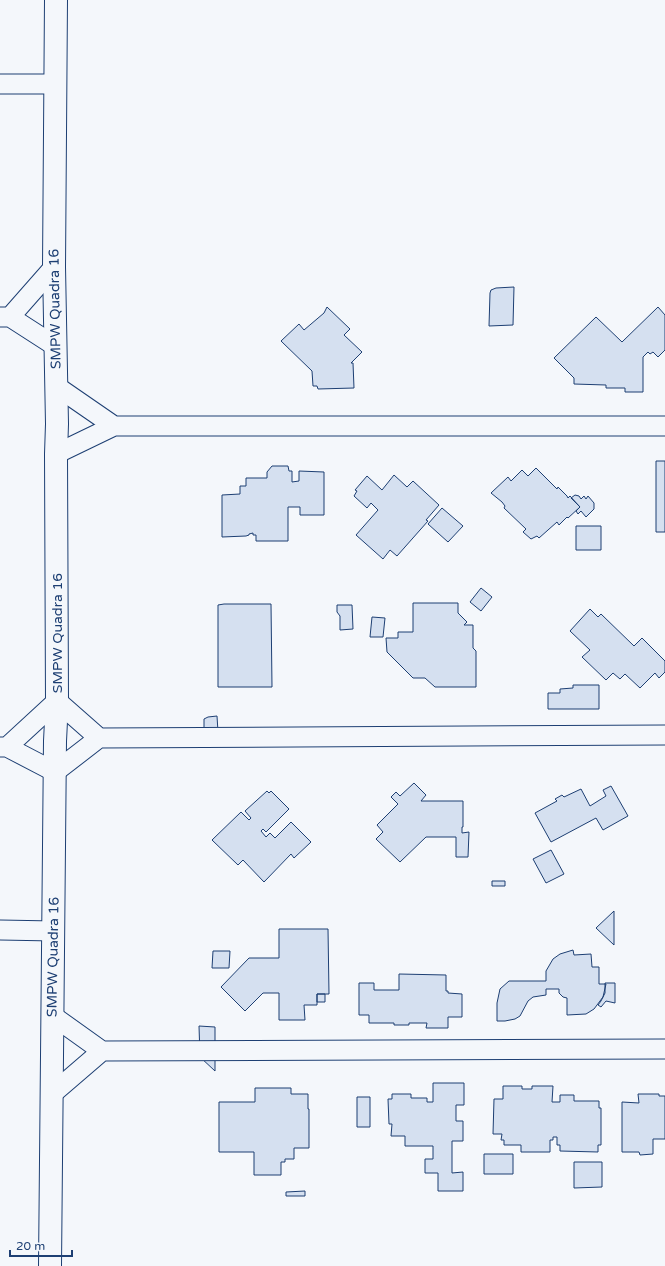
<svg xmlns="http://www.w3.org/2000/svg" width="665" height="1266" viewBox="0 0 665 1266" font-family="'Varela Round',sans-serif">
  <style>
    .building { fill: #d5e0f0; stroke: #1d3f73 }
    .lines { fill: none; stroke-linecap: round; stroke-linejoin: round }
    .minor-casing { stroke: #1d3f73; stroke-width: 21 }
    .tertiary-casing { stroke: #1d3f73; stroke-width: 24 }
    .minor { stroke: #f4f7fb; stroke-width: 19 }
    .tertiary { stroke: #f4f7fb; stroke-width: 22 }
    .labels { text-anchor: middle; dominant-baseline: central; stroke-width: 3; stroke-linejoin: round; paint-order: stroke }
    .street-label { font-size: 14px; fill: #1d3f73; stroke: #f4f7fb }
  </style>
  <rect width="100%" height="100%" fill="#f4f7fb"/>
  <path class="building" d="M514 287 513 325 489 326 490 293 491 290 496 288Z
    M327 307 350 329 344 335 362 352 351 363H353L354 388 318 389 317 386H313L312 371 281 341 299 324 304 330 324 313Z
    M658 307 665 315V350L658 357 653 352 650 354 648 352 643 357V392H625V388H606V385L574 384V378L554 358 596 317 622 342Z
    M656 461H665V532H656Z
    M272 466H288L289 471H292V482L299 481V471L324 472V515H300V507H288V541H256V535H253V533L249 534V535L246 536 222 537V495L240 494V486H246V478H267V472Z
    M536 468 557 489 558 487 567 496 568 498 570 496 580 507 568 518 567 517 559 525 557 522 539 538 537 536 531 539 523 532 526 529 504 508 505 506 502 502 491 493 508 477 511 481 522 470 528 476Z
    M394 475 407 487 413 481 439 505 426 520 428 521 397 556 390 550 383 559 356 535 378 510 371 503 367 508 354 496 357 491 355 490 367 476 382 490Z
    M575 495 579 496 581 499 584 496 586 499 588 496 594 503V509L586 517 581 511 578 514 576 511 580 507 571 498Z
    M442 508 463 526 448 542 428 524Z
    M576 526H601V550H576Z
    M481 588 492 597 481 611 470 602Z
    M413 603H458V613L467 622 464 625H473V648L476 651V687H435L425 678H413L387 652 386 638H398V632H413Z
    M224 604H271L272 687H218V605Z
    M337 605H352L353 629 340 630V616L337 612Z
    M590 609 598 617 601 614 634 646 642 638 665 661V672L659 678 655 673 640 688 625 674 620 679 613 673 606 680 582 657 590 650 570 631Z
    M372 617 385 618 383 637H370Z
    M573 685H599V709H548V693H560V689L573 688Z
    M217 716 218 732 204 733V719L208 717Z
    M414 783 426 795 421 801H463V827H462V833L469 832 468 857H456V837H426L400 862 376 839 383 832 377 825 398 804 391 797 396 792 400 796Z
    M611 786 628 816 603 830 596 818 551 842 535 813 557 801 555 799 562 795 564 797 581 789 590 806 606 796 603 790Z
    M267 791 269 793 271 791 289 809 266 832 263 829 261 831 266 837 270 833 275 838 291 822 311 842 294 858 291 854 264 882 243 860 238 865 212 840 241 812 249 820 251 818 245 811Z
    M551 850 564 874 546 883 533 859Z
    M492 881H505V886H492Z
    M614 911V945L596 928Z
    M279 929H328L329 994H317V1005H304L305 1020H279V993H263L245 1011 221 987 249 958H279Z
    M573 950 574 955 591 954 592 967H599V984H606L603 997 594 1009 586 1014 567 1015V998L563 997 559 993V989H546V995L533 997 528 1001 520 1016 515 1019 505 1021H497V1003L500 989 509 981H546V971L553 959 560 954Z
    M213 951H230L229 968H212Z
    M399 974 446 975V991H448V993L462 994V1017H448V1028H426L427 1023H409V1025H394V1023H369V1015H359V983H374V990H399Z
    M605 983H615V1003L606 1001 601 1007 598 1005 601 1001 605 993Z
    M317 994H325V1002H317Z
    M199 1026 215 1027V1071L200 1057Z
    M433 1083H464V1105H456V1121H463V1141H452V1173L463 1172V1191H438V1173H425V1159H433V1146H405V1136H391L392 1124H389L388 1099H392V1094H411V1098H427V1102H433Z
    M503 1086H522V1089H532V1086H553L552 1102H560V1095H574V1101H599V1108H601V1145H598V1152L560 1151V1145H557V1137H553V1140H550V1152H521V1145H504V1140H501L502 1134H493L494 1099H503Z
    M255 1088H291V1094H308V1109H309V1148H294V1159H285V1162H281V1175H254V1152H219V1102H255Z
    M638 1094H659V1096H665V1139H653V1154L640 1155 639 1152H622V1102L639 1103Z
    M357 1097H370V1127H357Z
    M484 1154H513V1174H484Z
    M574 1162H602V1187L574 1188Z
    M305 1191V1196H286V1192Z"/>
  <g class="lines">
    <g class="minor-casing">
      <path id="minor" d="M0 84H56
        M0 317H10L55 346
        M10 317 54 267
        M56 386 114 426
        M56 454 114 426H665
        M0 747H7L55 772 99 738 665 735
        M7 747 57 701 99 738
        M0 930 54 931
        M53 1016 102 1051 665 1049
        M52 1094 102 1051"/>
    </g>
    <g class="tertiary-casing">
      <path id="tertiary" d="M50 1266 55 741 57 701 56 454 57 424 54 267 56 0"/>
    </g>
    <use href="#minor" class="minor"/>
    <use href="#tertiary" class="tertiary"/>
  </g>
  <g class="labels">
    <g class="street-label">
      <text transform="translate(55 309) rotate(-91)">SMPW Quadra 16</text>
      <text transform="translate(57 633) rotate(-90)">SMPW Quadra 16</text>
      <text transform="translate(53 957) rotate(-89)">SMPW Quadra 16</text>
    </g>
  </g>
  <path d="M10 1250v6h62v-6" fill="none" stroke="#1d3f73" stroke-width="2"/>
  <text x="16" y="1250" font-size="12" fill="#1d3f73" stroke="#f4f7fb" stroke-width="3" paint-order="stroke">20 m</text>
</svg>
